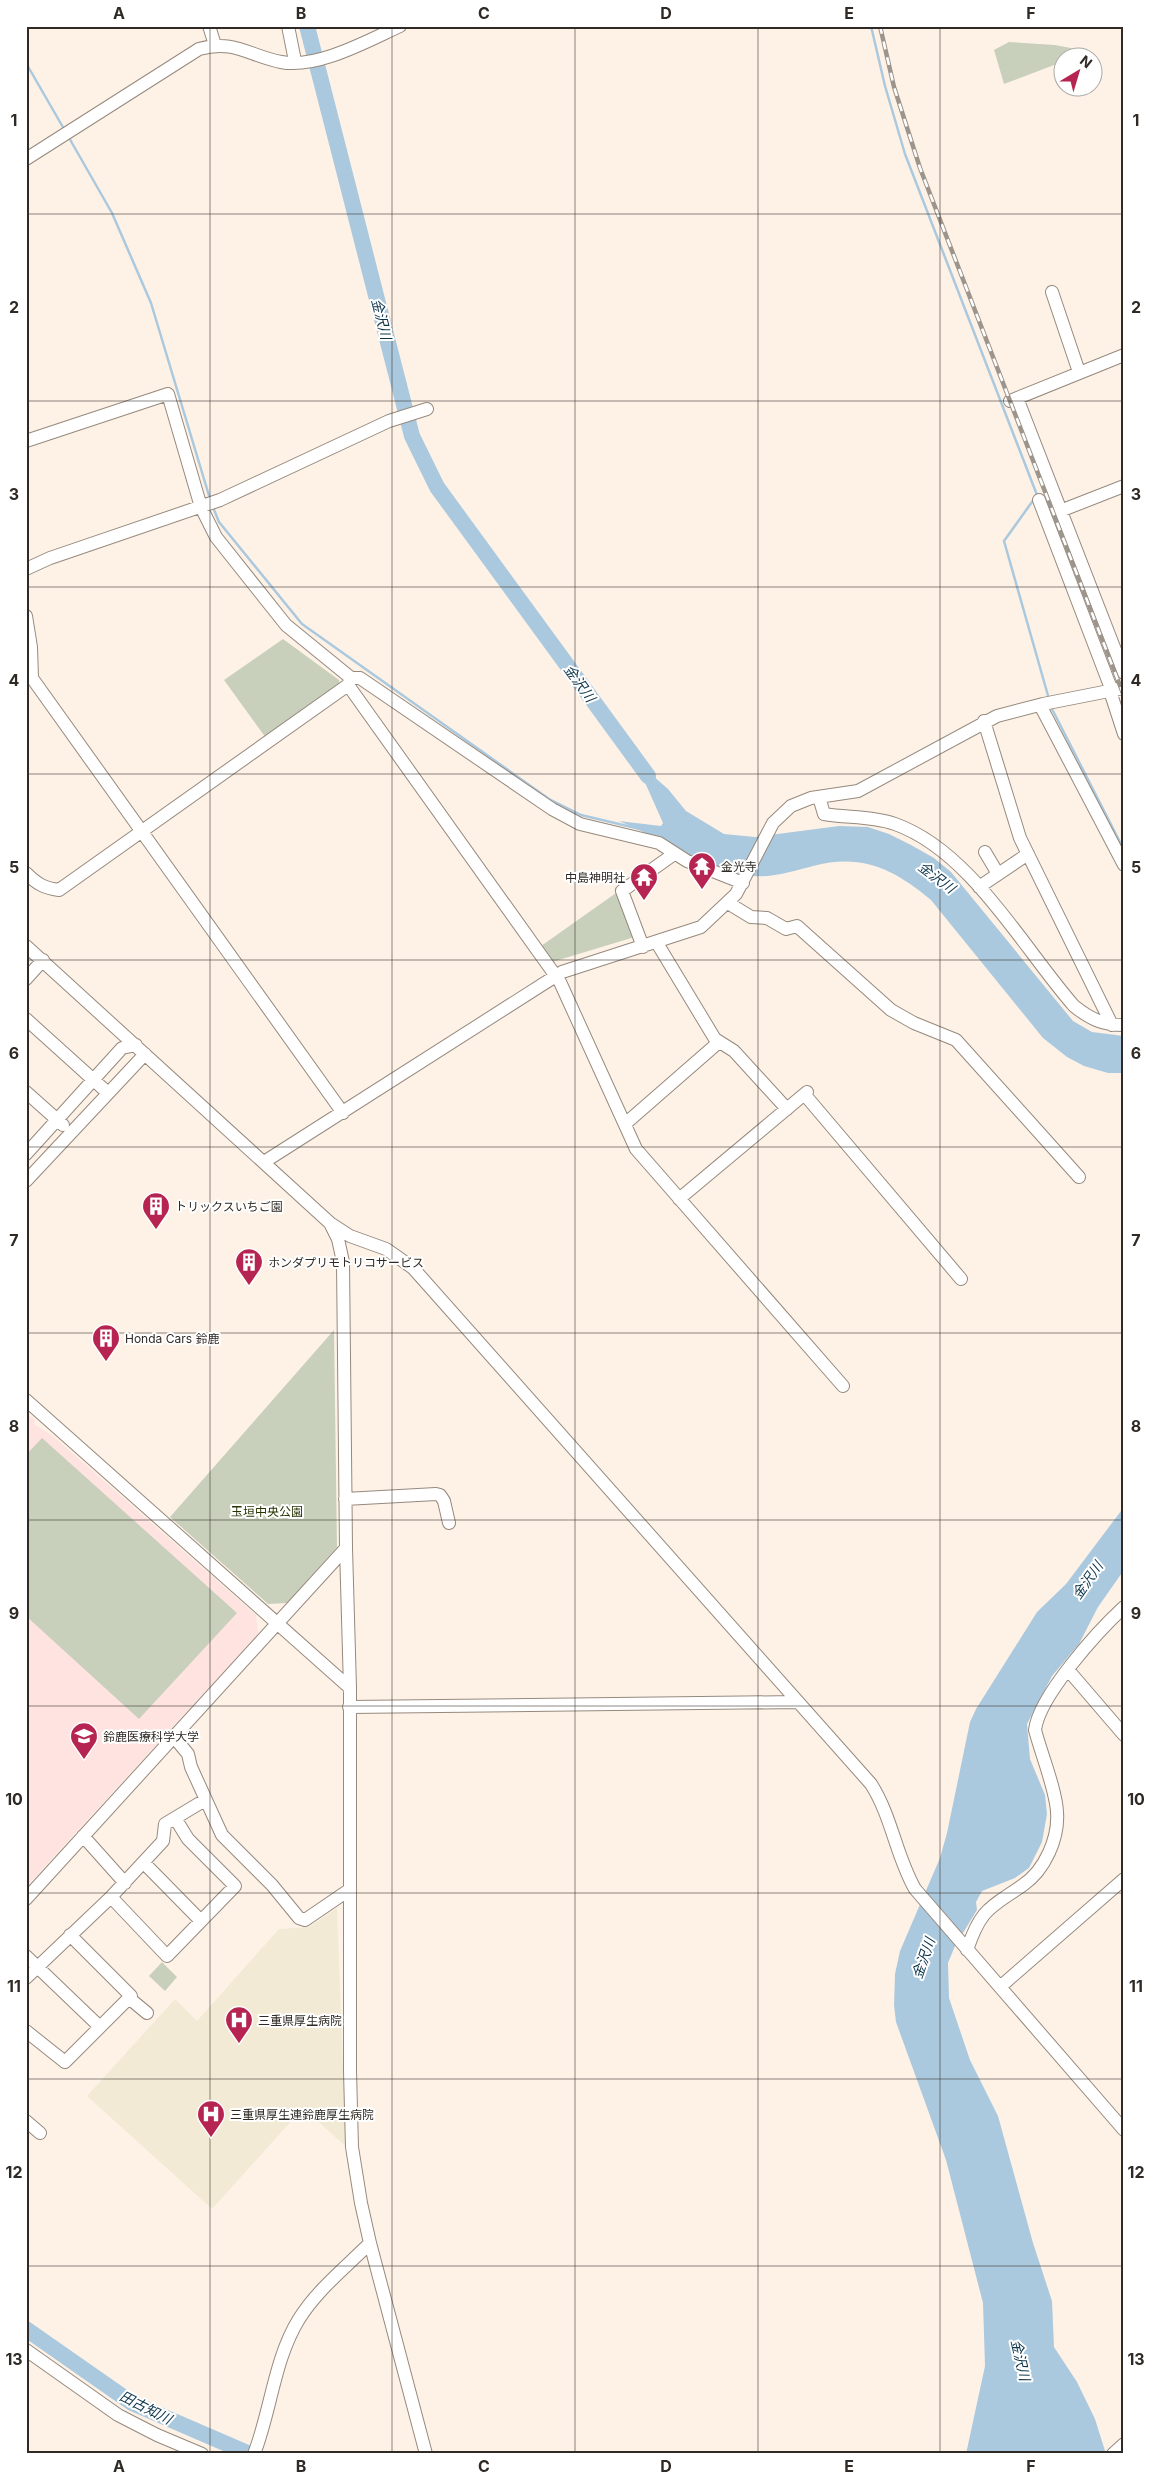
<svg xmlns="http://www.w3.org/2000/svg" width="1150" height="2480" viewBox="0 0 1150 2480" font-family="Inter,'Noto Sans JP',sans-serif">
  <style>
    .education { fill: #fee3e0 }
    .medical { fill: #f2ead4 }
    .green { fill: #c8d0bc }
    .water { fill: #abc9de }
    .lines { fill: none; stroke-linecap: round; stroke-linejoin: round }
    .stream { stroke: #abc9de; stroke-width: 2.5 }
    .river { stroke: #abc9de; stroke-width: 16 }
    .minor-casing { stroke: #96897d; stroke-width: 14 }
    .minor { stroke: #fff; stroke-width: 12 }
    .rail-casing { stroke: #9d958c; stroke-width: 4.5 }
    .rail { stroke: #fff; stroke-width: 2.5; stroke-dasharray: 8; stroke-linecap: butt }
    .grid { fill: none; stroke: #2f2a25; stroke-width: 1; stroke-opacity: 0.55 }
    .labels { text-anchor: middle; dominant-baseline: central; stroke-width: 4; stroke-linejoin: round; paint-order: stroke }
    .poi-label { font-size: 12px; fill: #2f2a25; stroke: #fff; text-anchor: start }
    .park-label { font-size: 12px; fill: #263402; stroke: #fff }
    .water-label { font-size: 14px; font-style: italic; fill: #0c344b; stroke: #fff }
    .neatline { fill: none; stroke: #2f2a25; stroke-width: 2 }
    .grid-label { font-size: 16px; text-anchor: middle; font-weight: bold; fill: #2f2a25 }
  </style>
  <rect width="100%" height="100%" fill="#fef2e7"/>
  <path class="education" d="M26 1413 35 1420 34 1424 53 1436 256 1615 258 1634 26 1887Z"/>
  <path class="medical" d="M337 1908 343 2066 352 2147 343 2144 303 2108 212 2209 87 2096 175 1999 197 2021 279 1929 309 1927Z"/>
  <path class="green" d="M1009 42 1055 45 1071 48 1075 57 1062 58V62L1004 84 994 50Z
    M283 639 339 680 340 686 266 738 224 680Z
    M616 893 623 903 638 936 552 962 541 946Z
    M334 1330 337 1547 287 1603 268 1604 170 1517Z
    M42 1438 237 1613 139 1719 26 1616V1455Z
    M162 1962 177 1977 165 1991 149 1976Z"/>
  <path class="water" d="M635 760 668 789 686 811 724 834 755 837 839 826 868 827 889 834 911 845 934 858 951 872 1073 1021 1092 1032 1124 1036V1073H1108L1084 1066 1067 1057 1043 1038 931 900C894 869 862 853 813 866 794 871 772 878 753 876 711 871 658 837 619 821L661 826 663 823Z
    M1124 1507V1570L1098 1607 1079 1644 1052 1676 1027 1724 1030 1759 1045 1795 1047 1814 1042 1842 1029 1868 1015 1878 982 1891 976 1902 977 1910 955 1946 948 1963 949 1998 970 2060 998 2116 1033 2243 1052 2301 1054 2347 1077 2382 1095 2419 1106 2454H966L985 2366 983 2303 946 2160 896 2022 894 2005 895 1974 900 1951 940 1858 947 1833 970 1722 976 1709 1037 1612 1066 1584Z"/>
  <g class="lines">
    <path class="stream" d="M871 26 885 86 905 154 1037 495 1004 541 1049 699
      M26 63 64 129
      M68 136 112 213 151 303 210 499
      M213 507 219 522 302 624 549 799 581 815 640 829
      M1051 707 1124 850"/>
    <path class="river" d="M307 26 412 436 437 487 648 776
      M26 2329 132 2403 250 2454"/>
    <g class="minor-casing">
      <path id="minor" d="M209 26 215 45
        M288 26 295 61
        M26 159 199 49C235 39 249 56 281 62 317 69 367 41 400 26
        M1052 292 1079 372
        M1017 398 1124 673
        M1010 401 1124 355
        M26 441 168 394 201 507 216 537 286 625 351 678 348 685 59 890C44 888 37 884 26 873
        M1039 500 1112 691
        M1060 511 1124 486
        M26 569 50 558 220 500 389 421 427 409
        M26 616 31 647 32 678 343 1113
        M351 678H360L552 809 580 824 659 843 687 861 743 883
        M348 685 560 982 636 1149 843 1386
        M1110 691 1124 734
        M1040 705 1124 865
        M984 721 1020 838 1112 1025
        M819 797 824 814C847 818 872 816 895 824 971 851 1023 948 1074 1006 1090 1019 1103 1025 1124 1025
        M985 852 998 874
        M979 887 1028 854
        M728 903 751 917 767 918 786 929 797 926 891 1010 914 1023 956 1040 1079 1177
        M657 943 715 1039 734 1051 787 1109
        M26 946 330 1223 350 1236 386 1249 413 1268 871 1784C892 1817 896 1856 915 1889L1124 2130
        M643 947 622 891 674 854
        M26 979 43 960
        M26 1019 108 1093
        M26 1092 63 1125
        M805 1095 961 1279
        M625 1124 719 1042
        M26 1154 122 1048 136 1045
        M264 1162 562 972 701 927 736 894 773 823 791 806 811 798 858 791 997 716 1043 704 1124 688
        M26 1181 145 1054
        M679 1199 807 1092
        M330 1223 338 1239 343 1262 346 1548 350 1688V2071L352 2147 361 2203 370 2243 426 2454
        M26 1400 350 1688
        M345 1499 436 1494 440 1495 444 1501 449 1523
        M1069 1671 1124 1735
        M349 1707 797 1702
        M174 1737 188 1754 191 1767 222 1835 272 1885 299 1918 305 1920 349 1890
        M83 1836 125 1883
        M144 1863 201 1921
        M111 1897 167 1956 235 1886 188 1839 175 1818
        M26 1899 346 1548
        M967 1950C981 1908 990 1908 1023 1885 1045 1870 1059 1838 1057 1812 1056 1790 1041 1753 1035 1730 1039 1696 1098 1631 1124 1607
        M26 1956 100 2027
        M26 1978 111 1897 163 1841 165 1824 205 1800
        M1000 1987 1124 1879
        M129 1998 147 2013
        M26 2031 65 2062 131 1996 70 1935
        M26 2121 40 2133
        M26 2350 118 2415 157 2435 202 2454
        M254 2454C271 2411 274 2359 299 2319 317 2290 346 2267 370 2243
        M1113 2454 1124 2444"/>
    </g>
    <use href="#minor" class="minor"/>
    <g class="rail-casing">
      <path id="rail" d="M880 26 894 87 920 168 1124 696"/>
    </g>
    <use href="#rail" class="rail"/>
  </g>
  <path class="grid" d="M210 26V2454M392 26V2454M575 26V2454M758 26V2454M940 26V2454M26 214H1124M26 401H1124M26 587H1124M26 774H1124M26 960H1124M26 1147H1124M26 1333H1124M26 1520H1124M26 1706H1124M26 1893H1124M26 2079H1124M26 2266H1124"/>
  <defs>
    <g id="temple-pin" transform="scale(1.4375)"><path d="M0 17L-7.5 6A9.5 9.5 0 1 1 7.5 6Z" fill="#b62552" stroke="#fff"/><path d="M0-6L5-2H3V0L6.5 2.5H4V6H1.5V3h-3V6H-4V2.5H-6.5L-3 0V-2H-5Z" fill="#fff"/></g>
    <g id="building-pin" transform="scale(1.4375)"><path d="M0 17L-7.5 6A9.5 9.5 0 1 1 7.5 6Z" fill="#b62552" stroke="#fff"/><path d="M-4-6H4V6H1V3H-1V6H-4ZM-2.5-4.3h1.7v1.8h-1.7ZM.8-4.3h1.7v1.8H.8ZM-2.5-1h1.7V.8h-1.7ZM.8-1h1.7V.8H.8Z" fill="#fff"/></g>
    <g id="university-pin" transform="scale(1.4375)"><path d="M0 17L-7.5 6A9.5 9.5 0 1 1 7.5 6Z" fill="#b62552" stroke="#fff"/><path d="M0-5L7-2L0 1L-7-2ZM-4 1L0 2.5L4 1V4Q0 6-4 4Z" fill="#fff"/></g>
    <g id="hospital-pin" transform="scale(1.4375)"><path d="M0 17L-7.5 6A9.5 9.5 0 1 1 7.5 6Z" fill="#b62552" stroke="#fff"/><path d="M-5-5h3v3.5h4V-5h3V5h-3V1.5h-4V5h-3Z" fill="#fff"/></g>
  </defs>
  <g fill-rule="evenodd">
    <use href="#temple-pin" x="702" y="866"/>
    <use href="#temple-pin" x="644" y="877"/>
    <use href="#building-pin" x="156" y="1206"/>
    <use href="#building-pin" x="249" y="1262"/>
    <use href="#building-pin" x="106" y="1338"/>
    <use href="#university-pin" x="84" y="1736"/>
    <use href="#hospital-pin" x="239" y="2020"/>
    <use href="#hospital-pin" x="211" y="2114"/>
  </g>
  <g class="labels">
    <g class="poi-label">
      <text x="721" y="866">金光寺</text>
      <text x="625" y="877" text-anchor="end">中島神明社</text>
      <text x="175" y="1206">トリックスいちご園</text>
      <text x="268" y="1262">ホンダプリモトリコサービス</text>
      <text x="125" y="1338">Honda Cars 鈴鹿</text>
      <text x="103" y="1736">鈴鹿医療科学大学</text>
      <text x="258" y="2020">三重県厚生病院</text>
      <text x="230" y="2114">三重県厚生連鈴鹿厚生病院</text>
    </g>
    <g class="park-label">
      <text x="267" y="1511">玉垣中央公園</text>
    </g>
    <g class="water-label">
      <text transform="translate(382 319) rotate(76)">金沢川</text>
      <text transform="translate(580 683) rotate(54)">金沢川</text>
      <text transform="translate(937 877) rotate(37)">金沢川</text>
      <text transform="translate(1087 1580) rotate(-55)">金沢川</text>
      <text transform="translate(923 1958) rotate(-71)">金沢川</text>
      <text transform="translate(1021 2360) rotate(77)">金沢川</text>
      <text transform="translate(146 2407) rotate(27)">田古知川</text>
    </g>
  </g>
  <rect width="1150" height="2480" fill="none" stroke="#ffffff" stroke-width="55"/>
  <g transform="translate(1078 72) rotate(38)"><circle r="24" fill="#ffffff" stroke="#acaaa8"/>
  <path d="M0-4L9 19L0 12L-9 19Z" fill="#b62552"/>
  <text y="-8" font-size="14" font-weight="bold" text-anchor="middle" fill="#2f2a25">N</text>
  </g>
  <rect x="28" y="28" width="1094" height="2424" class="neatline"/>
  <g class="grid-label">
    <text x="119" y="19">A</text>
    <text x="301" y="19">B</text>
    <text x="484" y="19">C</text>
    <text x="666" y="19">D</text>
    <text x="849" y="19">E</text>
    <text x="1031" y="19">F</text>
    <text x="14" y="126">1</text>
    <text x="1136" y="126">1</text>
    <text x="14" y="313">2</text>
    <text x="1136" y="313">2</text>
    <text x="14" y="500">3</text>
    <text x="1136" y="500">3</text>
    <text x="14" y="686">4</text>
    <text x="1136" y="686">4</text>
    <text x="14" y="873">5</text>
    <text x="1136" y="873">5</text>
    <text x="14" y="1059">6</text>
    <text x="1136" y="1059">6</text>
    <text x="14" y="1246">7</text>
    <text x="1136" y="1246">7</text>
    <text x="14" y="1432">8</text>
    <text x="1136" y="1432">8</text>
    <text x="14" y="1619">9</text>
    <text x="1136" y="1619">9</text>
    <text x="14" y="1805">10</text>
    <text x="1136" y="1805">10</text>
    <text x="14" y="1992">11</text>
    <text x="1136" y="1992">11</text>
    <text x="14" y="2178">12</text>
    <text x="1136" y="2178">12</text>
    <text x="14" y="2365">13</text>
    <text x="1136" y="2365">13</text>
    <text x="119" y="2472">A</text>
    <text x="301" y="2472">B</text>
    <text x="484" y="2472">C</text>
    <text x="666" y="2472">D</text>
    <text x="849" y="2472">E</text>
    <text x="1031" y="2472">F</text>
  </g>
</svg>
